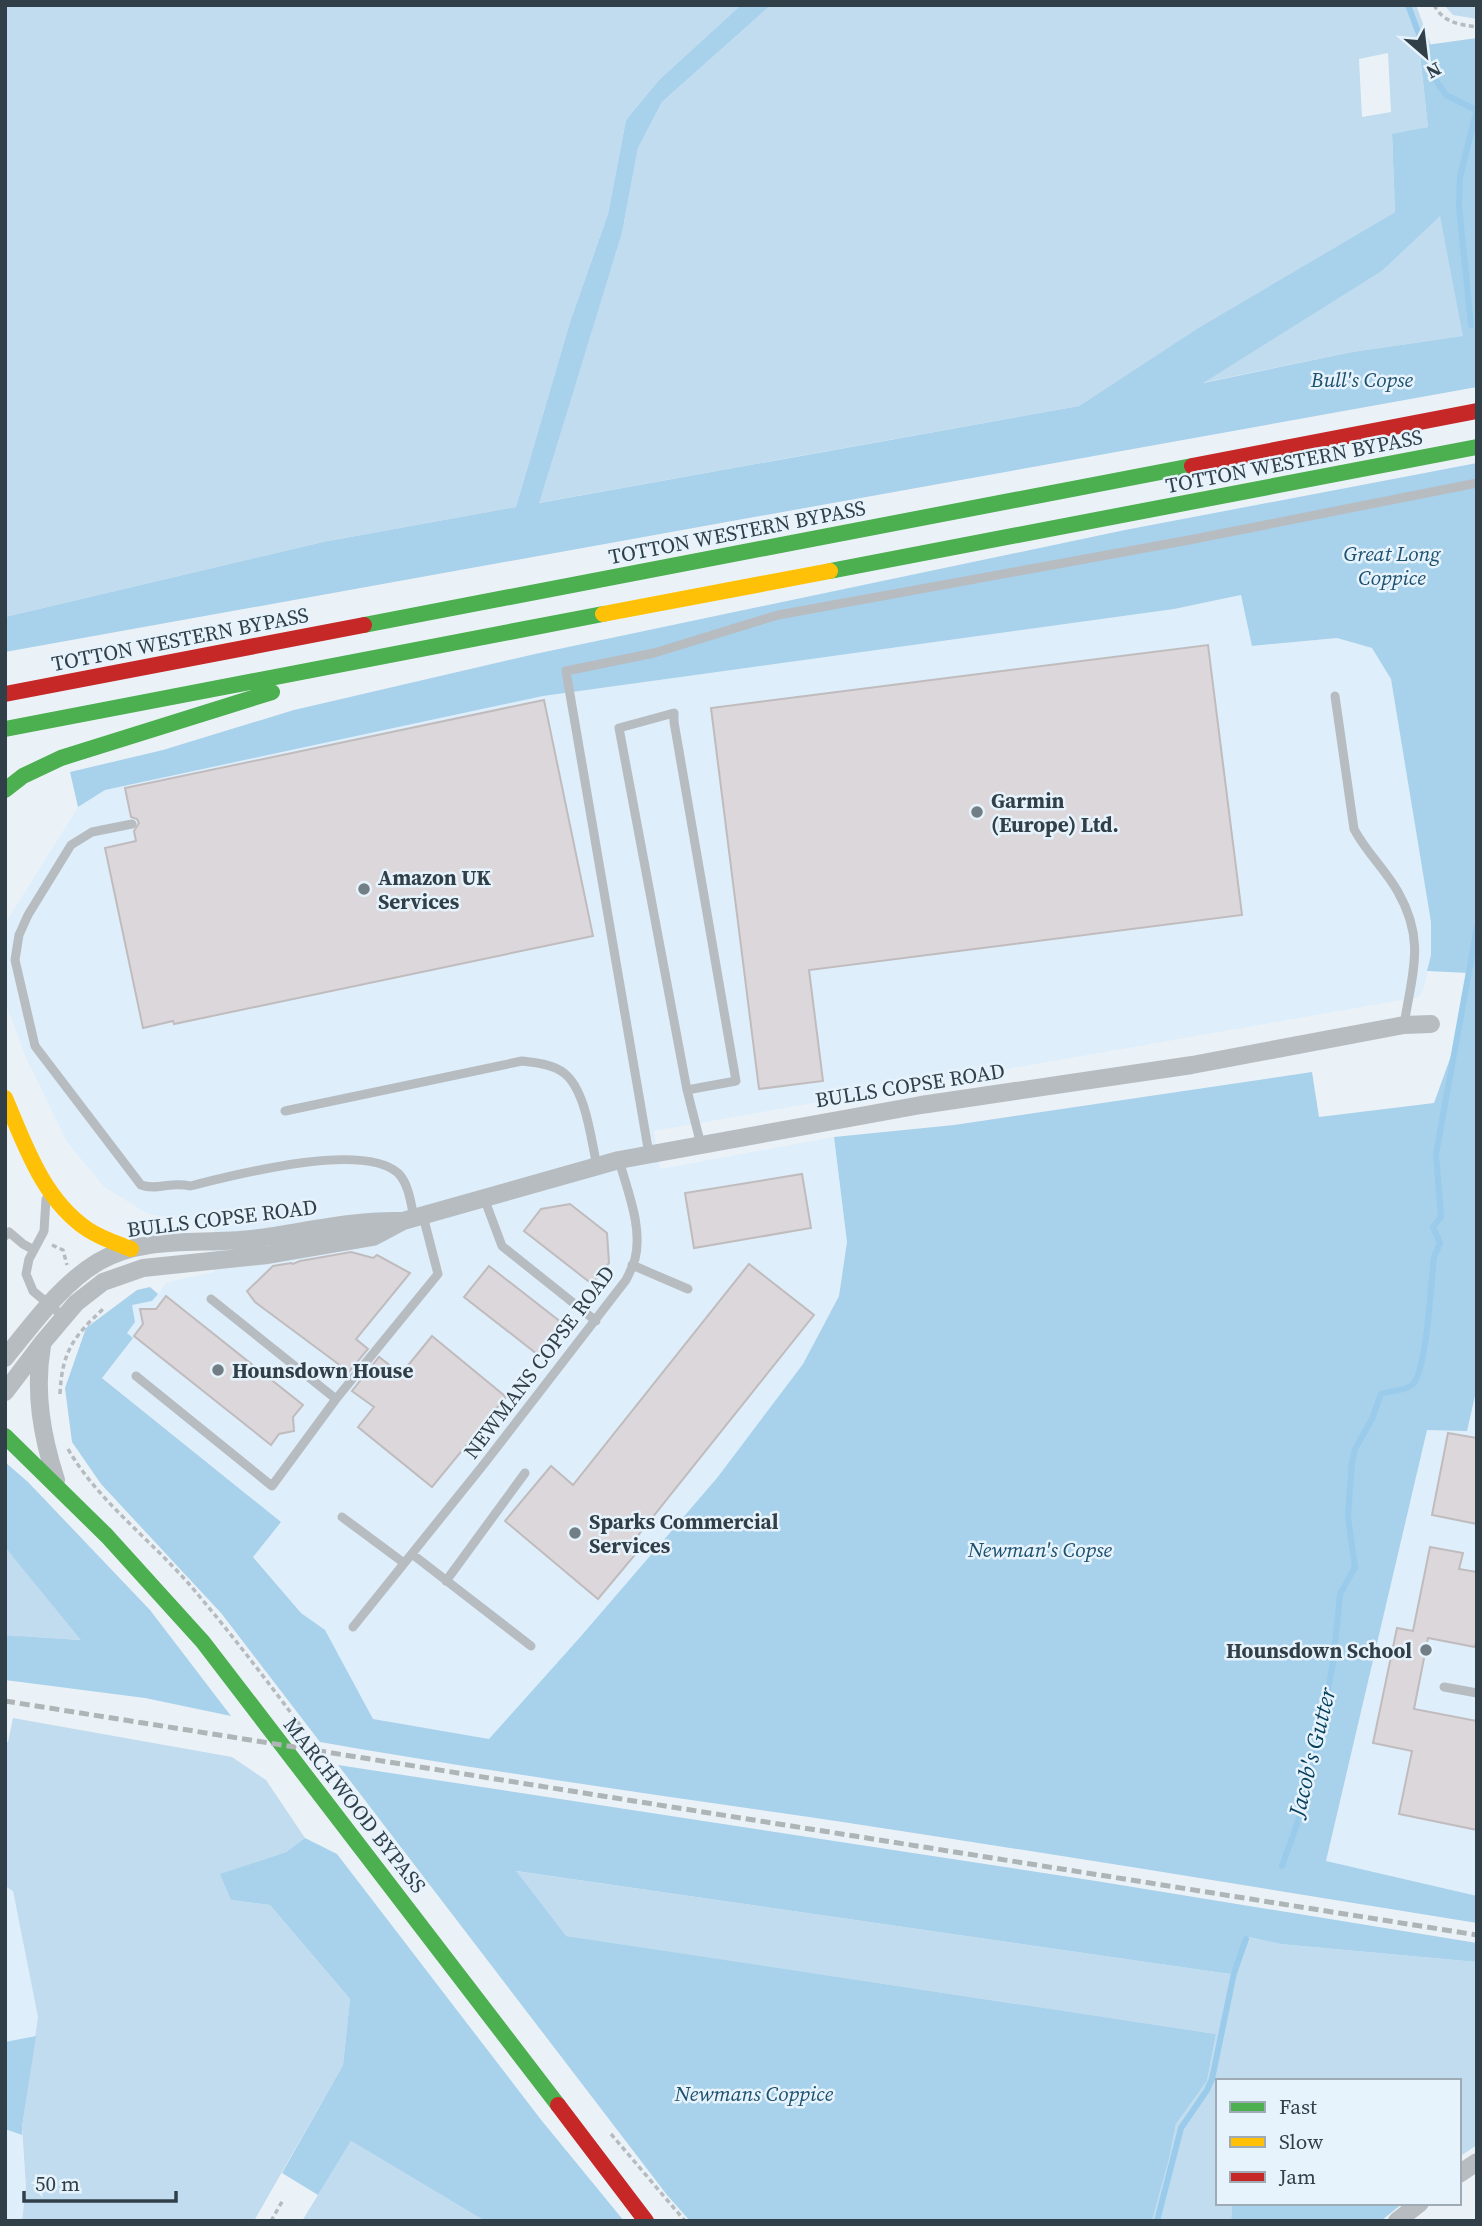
<svg xmlns="http://www.w3.org/2000/svg" width="1482" height="2226" viewBox="0 0 1482 2226" font-family="'Source Serif 4',serif">
  <style>
    .built { fill: #deeefa }
    .green { fill: #c1dcee; fill-rule: evenodd }
    .forest { fill: #a8d1eb; fill-rule: evenodd }
    .lines { fill: none; stroke-linecap: round; stroke-linejoin: round }
    .stream { stroke: #9acbeb; stroke-width: 6 }
    .building { fill: #dcd7da; stroke: #c0bcbe; stroke-width: 2 }
    .path { stroke: #b5bbbf; stroke-width: 3.5; stroke-dasharray: 5 3.5; stroke-linecap: butt }
    .lane { stroke: #b7bcc1; stroke-width: 9 }
    .street { stroke: #b7bcc1; stroke-width: 18 }
    .fast { stroke: #4caf50; stroke-width: 16 }
    .slow { stroke: #ffc107; stroke-width: 16 }
    .jam { stroke: #c62828; stroke-width: 16 }
    .rail { stroke: #afb4b7; stroke-width: 5; stroke-dasharray: 10 5; stroke-linecap: butt }
    .poi-dot { fill: #727e85; stroke: #e6f3fc; stroke-width: 2.5 }
    .labels { text-anchor: middle; dominant-baseline: central; stroke-width: 5; stroke-linejoin: round; paint-order: stroke }
    .park-label { font-size: 21px; font-style: italic; fill: #1d506e; stroke: #e6f3fc }
    .street-label { font-size: 21px; fill: #313f48; stroke: #e6f3fc }
    .poi-label { font-size: 21px; font-weight: bold; fill: #313f48; stroke: #e6f3fc; text-anchor: start }
    .water-label { font-size: 23px; font-style: italic; fill: #053f5c; stroke: #e6f3fc }
  </style>
  <rect width="100%" height="100%" fill="#ebf2f7"/>
  <path class="built" d="M1242 595 1253 646 1337 638 1372 648 1391 679 1431 922V955L1424 988 1419 997 654 1131 660 1169 834 1137 847 1242 839 1295 803 1364 717 1478 582 1635 489 1739 373 1719 325 1630 301 1613 253 1556 281 1522 102 1377 133 1338 127 1333 132 1305 152 1301 167 1282 214 1272V1224L148 1214 104 1187 67 1142 26 1058 5 1002 6 922 78 807 105 790 543 696 1174 609Z
    M1477 1387V1897L1324 1870 1427 1429 1467 1431Z
    M5 1886 13 1891 38 2017 36 2036 5 2042Z
    M5 2129 22 2135 26 2187 22 2221H5Z"/>
  <path class="green" d="M5 5H741L659 80 626 120 608 214 570 322 516 507 323 542 5 617Z
    M771 5H1416L1431 45 1419 47 1428 127 1392 135 1395 212 1198 328 1079 406 538 503 622 233 638 148 662 102ZM1388 53 1391 112 1362 117 1359 59Z
    M1444 5H1477V19L1453 15Z
    M1440 215 1464 336 1352 352 1201 383 1382 271Z
    M5 1547 7 1549 82 1640 5 1635Z
    M13 1718 232 1757 266 1780 305 1838 286 1852 221 1874 231 1900 270 1905 350 1999 343 2065 254 2221H22L26 2187 22 2128 38 2017 13 1891 5 1886V1742H8Z
    M515 1871 1230 1974 1249 1937 1280 1944 1477 1962V2145L1459 2157V2081H1218V2203H1230L1232 2207 1231 2221H1152L1169 2159 1176 2124 1207 2081 1216 2034 565 1936Z
    M351 2141 485 2221H302Z"/>
  <path class="forest" d="M741 5H771L662 102 638 148 622 233 539 503 1079 406 1198 328 1395 212 1392 134 1428 127 1419 46 1477 38V387L5 652V617L323 542 516 507 570 322 608 214 626 120 659 80ZM1440 216 1463 336 1352 352 1203 383 1382 271Z
    M1477 463V1387L1467 1431 1427 1430 1326 1861 1477 1896V1923C1268 1889 1059 1855 849 1823 673 1797 496 1773 320 1742L221 1613 101 1484 72 1442 65 1388 86 1328 137 1290 150 1287 158 1294 152 1301 132 1305 135 1322 127 1333 133 1338 102 1378 281 1522 253 1557 301 1613 325 1630 373 1719 489 1739 582 1635 717 1478 803 1364 839 1296 847 1242 834 1137 954 1125 1312 1072 1319 1117 1434 1103 1456 1042 1468 973 1427 971 1431 955V922L1391 679 1372 648 1337 638 1252 646 1241 595 1174 609 543 696 105 790 78 807 70 772 163 750 294 710 535 654 1125 530Z
    M5 1462 28 1482 150 1610 231 1716 145 1698 5 1680V1635L81 1640 5 1547Z
    M338 1765 1096 1881 1477 1943V1962L1280 1944 1249 1937 1230 1974 516 1871 566 1936 1216 2034 1207 2081 1176 2124 1169 2159 1152 2221H690L667 2195Z
    M305 1838 337 1854 542 2121 624 2221H485L351 2141 318 2195 282 2173 343 2065 350 1999 270 1905 231 1900 220 1874 286 1852Z
    M36 2036 22 2127V2135L5 2129V2042Z
    M1230 2203H1403L1381 2221H1231L1232 2207Z"/>
  <g class="lines">
    <path class="stream" d="M1408 5 1437 82 1446 95 1476 110
      M1471 325 1459 206 1460 177 1477 109
      M1282 1866 1297 1824 1316 1752 1333 1663 1340 1594 1355 1567 1348 1517 1352 1462 1355 1449 1372 1419 1381 1394C1391 1390 1403 1392 1412 1385 1427 1372 1431 1281 1434 1257L1440 1243 1433 1227 1441 1217 1436 1154 1477 927
      M1157 2221 1181 2128 1207 2090 1212 2079 1234 1973 1246 1939"/>
  </g>
  <path class="building" d="M1208 645 1242 915 809 970 823 1081 759 1089 711 708Z
    M544 700 593 936 174 1024 173 1021 143 1028 105 848 136 841 134 831 139 823 137 819 131 817 125 788Z
    M802 1174 811 1228 694 1248 685 1193Z
    M570 1204 607 1233 609 1263 592 1284 524 1231 541 1209Z
    M351 1252 373 1258 377 1255 410 1273 356 1339 368 1349 349 1372 255 1302 247 1291 273 1266 291 1263 293 1264 300 1261Z
    M749 1264 814 1315 636 1538 644 1544 598 1599 505 1521 551 1466 573 1485Z
    M489 1266 562 1323 537 1354 464 1297Z
    M166 1296 303 1405 293 1417 294 1431 279 1434 271 1445 134 1336 143 1324 140 1309H156Z
    M432 1336 506 1397 432 1487 358 1427 374 1407 352 1391 379 1357 401 1374Z
    M1448 1433 1477 1438V1524L1432 1515Z
    M1430 1547 1463 1553 1459 1569 1477 1572V1637L1475 1647 1428 1638 1414 1709 1477 1721V1830L1399 1814 1412 1751 1373 1743 1397 1628 1413 1631Z"/>
  <g class="lines">
    <path class="path" d="M1434 5C1444 23 1458 24 1477 27
      M52 1245 63 1250 67 1265
      M60 1394C62 1352 73 1337 103 1309
      M68 1449C98 1501 150 1539 189 1584 254 1660 312 1742 372 1822
      M611 2134 685 2221
      M271 2221 283 2200"/>
    <path class="lane" d="M1335 696 1354 829C1366 852 1385 869 1398 892 1426 941 1412 973 1404 1025
      M132 824 92 832 71 845 28 915 19 935 15 960 35 1046 141 1185C157 1191 171 1181 190 1186 234 1175 362 1141 398 1173 409 1184 411 1204 414 1218
      M687 1090 619 728 674 713V722L736 1081 687 1090 701 1145
      M285 1111 522 1061C536 1063 553 1064 564 1073 586 1090 591 1140 597 1166
      M649 1154 566 671 654 653 778 615 1189 540 1477 483
      M484 1198 502 1246 596 1321
      M46 1199 44 1231 29 1259 26 1274 33 1291 64 1317
      M5 1236 9 1232 23 1244 34 1250
      M632 1265 688 1289
      M211 1299 336 1399
      M136 1376 272 1486 336 1399 438 1274 423 1216
      M342 1517 404 1563
      M412 1554 531 1646
      M446 1581 525 1473
      M353 1627 484 1464 626 1280C629 1274 633 1266 635 1259 643 1227 627 1190 619 1160
      M1444 1687 1477 1693"/>
    <path class="street" d="M42 1346C34 1392 42 1436 56 1480
      M5 1358C33 1324 60 1285 98 1262 144 1235 200 1245 251 1239 300 1233 350 1220 399 1221
      M5 1392 43 1342 76 1303 103 1282 143 1268 268 1255 373 1237 403 1221 619 1160 921 1105 1192 1065 1404 1025 1431 1024
      M1459 2174 1477 2162
      M1397 2221 1420 2203"/>
    <path class="fast" d="M830 571 1477 447
      M364 625 1192 466
      M5 729 603 614
      M5 790 23 776 61 758 272 692
      M5 1436 107 1536 203 1642 558 2105"/>
    <path class="slow" d="M603 614 830 571
      M5 1098C25 1145 43 1199 87 1229 100 1238 116 1243 131 1249"/>
    <path class="jam" d="M1192 466 1477 411
      M5 694 364 625
      M558 2105 646 2221"/>
    <path class="rail" d="M5 1701 1477 1935"/>
  </g>
  <g class="poi-dot">
    <circle cx="977" cy="812" r="7"/>
    <circle cx="364" cy="889" r="7"/>
    <circle cx="218" cy="1370" r="7"/>
    <circle cx="575" cy="1533" r="7"/>
    <circle cx="1426" cy="1650" r="7"/>
  </g>
  <g class="labels">
    <g class="park-label">
      <text x="1362" y="379">Bull's Copse</text>
      <text x="1392" y="553">Great Long<tspan x="1392" dy="24">Coppice</tspan></text>
      <text x="1040" y="1549">Newman's Copse</text>
      <text x="754" y="2093">Newmans Coppice</text>
    </g>
    <g class="street-label">
      <text transform="translate(1294 461) rotate(-11)">TOTTON WESTERN BYPASS</text>
      <text transform="translate(737 532) rotate(-11)">TOTTON WESTERN BYPASS</text>
      <text transform="translate(180 639) rotate(-11)">TOTTON WESTERN BYPASS</text>
      <text transform="translate(910 1085) rotate(-9)">BULLS COPSE ROAD</text>
      <text transform="translate(222 1218) rotate(-7)">BULLS COPSE ROAD</text>
      <text transform="translate(539 1362) rotate(-53)">NEWMANS COPSE ROAD</text>
      <text transform="translate(355 1805) rotate(52)">MARCHWOOD BYPASS</text>
    </g>
    <g class="poi-label">
      <text x="991" y="800">Garmin<tspan x="991" dy="24">(Europe) Ltd.</tspan></text>
      <text x="378" y="877">Amazon UK<tspan x="378" dy="24">Services</tspan></text>
      <text x="232" y="1370">Hounsdown House</text>
      <text x="589" y="1521">Sparks Commercial<tspan x="589" dy="24">Services</tspan></text>
      <text x="1412" y="1650" text-anchor="end">Hounsdown School</text>
    </g>
    <g class="water-label">
      <text transform="translate(1312 1752) rotate(-76)">Jacob's Gutter</text>
    </g>
  </g>
  <rect width="1482" height="2226" fill="none" stroke="#313f48" stroke-width="14"/>
  <rect x="1216" y="2079" width="245" height="126" fill="#e6f3fc" stroke="#9eabb4" stroke-width="2"/>
  <rect x="1230" y="2102" width="35" height="10" fill="#4caf50" stroke="#9eabb4" stroke-width="2"/>
  <text x="1279" y="2114" font-size="21" fill="#313f48">Fast</text>
  <rect x="1230" y="2137" width="35" height="10" fill="#ffc107" stroke="#9eabb4" stroke-width="2"/>
  <text x="1279" y="2149" font-size="21" fill="#313f48">Slow</text>
  <rect x="1230" y="2172" width="35" height="10" fill="#c62828" stroke="#9eabb4" stroke-width="2"/>
  <text x="1279" y="2184" font-size="21" fill="#313f48">Jam</text>
  <g transform="translate(1426 56) rotate(152)" stroke="#e6f3fc" stroke-width="5" paint-order="stroke">
  <path d="M0-5L12 26L0 18L-12 26Z" fill="#313f48"/>
  <text y="-10" font-size="19" font-weight="bold" text-anchor="middle" fill="#313f48">N</text>
  </g>
  <path d="M24 2191v10h152v-10" fill="none" stroke="#313f48" stroke-width="3.5"/>
  <text x="35" y="2191" font-size="21" fill="#313f48" stroke="#e6f3fc" stroke-width="5" paint-order="stroke">50 m</text>
</svg>
